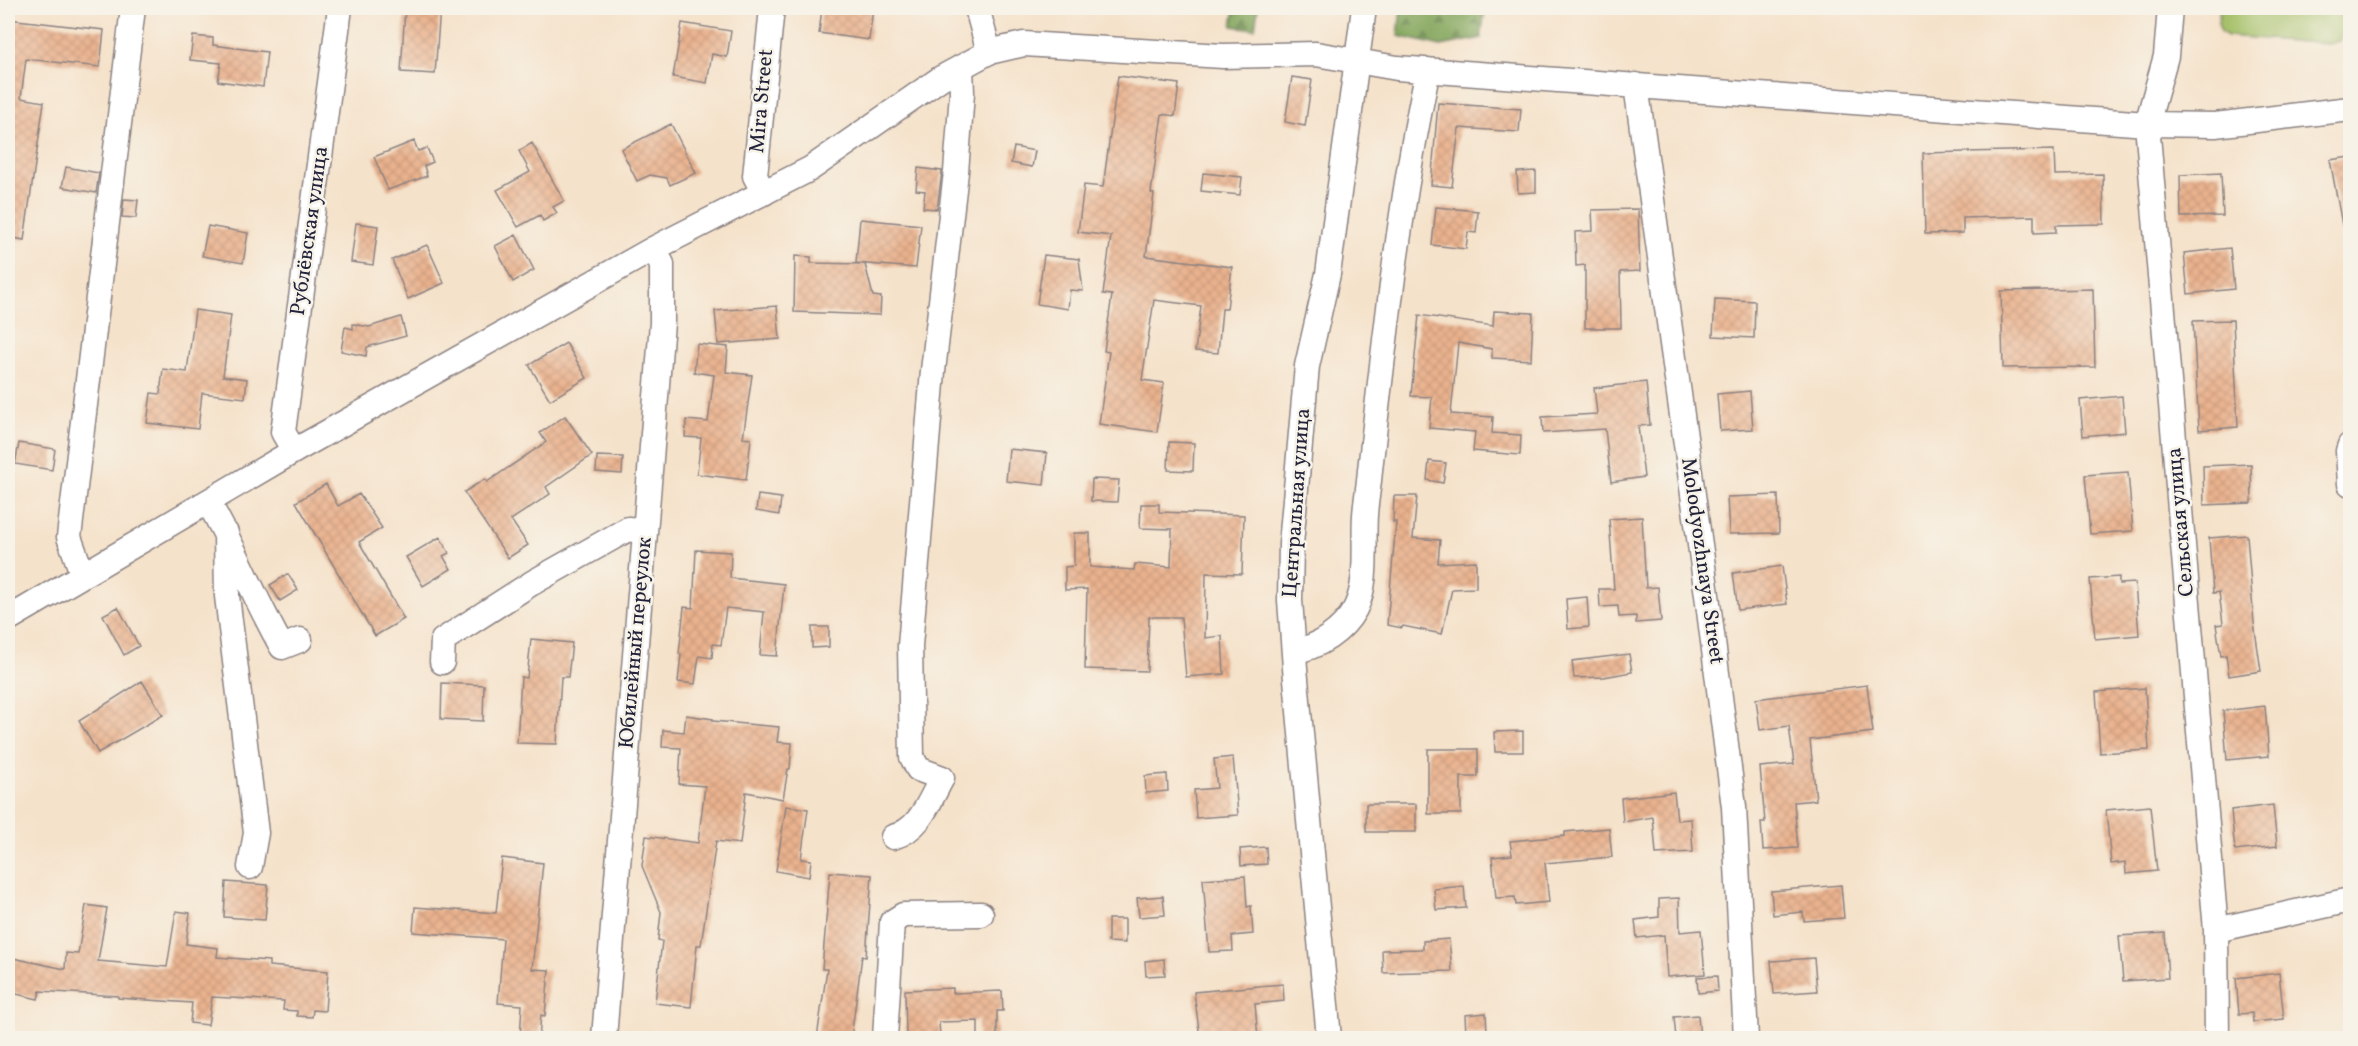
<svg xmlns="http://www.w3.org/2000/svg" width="2358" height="1046" viewBox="0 0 2358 1046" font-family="Vollkorn,serif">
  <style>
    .grass { fill: #a4c067; stroke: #637151; stroke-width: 1.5 }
    .forest { fill: url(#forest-firs); stroke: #52644c; stroke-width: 1.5 }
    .building { fill: url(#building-cross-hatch) }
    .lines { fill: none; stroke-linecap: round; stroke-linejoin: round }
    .minor-casing { stroke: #8c8282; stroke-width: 27 }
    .minor { stroke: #fff; stroke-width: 24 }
    .labels { text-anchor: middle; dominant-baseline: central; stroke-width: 5; stroke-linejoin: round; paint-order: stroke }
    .street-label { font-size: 21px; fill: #22223b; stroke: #f7f3e8 }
  </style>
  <defs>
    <pattern id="forest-firs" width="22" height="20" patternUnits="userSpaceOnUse" patternTransform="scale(1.5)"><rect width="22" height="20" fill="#83a65c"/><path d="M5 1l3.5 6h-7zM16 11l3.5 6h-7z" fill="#6b874d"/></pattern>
    <pattern id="building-cross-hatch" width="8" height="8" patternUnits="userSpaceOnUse" patternTransform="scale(1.5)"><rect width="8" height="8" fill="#eab28e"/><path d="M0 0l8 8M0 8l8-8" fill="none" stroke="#c8997b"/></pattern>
  </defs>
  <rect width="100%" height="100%" fill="#f7f3e8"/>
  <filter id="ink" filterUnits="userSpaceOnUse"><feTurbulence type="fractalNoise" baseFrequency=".0167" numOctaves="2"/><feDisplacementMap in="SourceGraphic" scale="12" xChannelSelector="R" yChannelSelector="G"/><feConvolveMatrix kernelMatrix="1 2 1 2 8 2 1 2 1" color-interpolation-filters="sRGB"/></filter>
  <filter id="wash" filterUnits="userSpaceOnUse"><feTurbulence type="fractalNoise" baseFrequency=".008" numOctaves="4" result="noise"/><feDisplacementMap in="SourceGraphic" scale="24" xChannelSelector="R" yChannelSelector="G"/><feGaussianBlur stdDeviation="1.35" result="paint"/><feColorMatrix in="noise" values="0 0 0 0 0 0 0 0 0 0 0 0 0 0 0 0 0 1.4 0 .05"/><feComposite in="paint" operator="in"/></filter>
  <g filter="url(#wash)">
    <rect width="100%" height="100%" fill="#f5e2ca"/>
    <path class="grass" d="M2220 8H2345L2343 32 2339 41 2329 44 2228 36 2221 32 2218 23Z"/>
    <path class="forest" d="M1235 8H1258L1255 29 1232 26Z
      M1401 8H1485L1481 38 1441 46 1398 36Z"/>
    <g id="blocks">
      <path class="building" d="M405 8H440L435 74 401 72Z
        M822 8H873L869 40 819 33Z
        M8 19 104 30 100 67 26 59 21 98 44 102 24 240 8 237Z
        M682 23 731 31 727 57 712 54 707 83 673 77Z
        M193 36 213 38V45L267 52 263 87 218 81 221 63 190 60Z
        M1118 76 1179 84 1175 116 1162 114 1151 193 1154 194 1146 256 1232 267 1227 309H1222L1218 353 1195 351 1201 306 1154 300 1142 380 1164 383 1157 432 1099 424 1109 352 1104 351 1112 295 1103 294 1111 236 1078 232 1084 185 1103 187Z
        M1292 77 1312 80 1305 126 1285 122Z
        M1438 103 1521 109 1519 132 1459 128 1452 187 1431 185Z
        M671 124 696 173 670 185 667 178 650 175 637 181 621 149Z
        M414 141 418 151 427 148 433 162 424 166 427 176 388 190 374 157Z
        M532 143 564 201 553 207 557 213 543 221 540 215 518 227 497 190 530 172 519 151Z
        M1014 147 1035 151 1032 167 1011 163Z
        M2054 150 2055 175 2103 174 2104 224 2056 225V232L2034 233V216L1963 218V233L1925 234 1923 153Z
        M2350 157V224L2342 225 2330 160Z
        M66 167 99 173 96 193 62 187Z
        M918 168 942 171 937 209 923 208 925 191 916 190Z
        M1536 171V192L1518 193 1517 172Z
        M1203 173 1242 177 1240 195 1201 191Z
        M2221 173 2223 216 2181 217 2180 175Z
        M124 199 138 200 136 218 122 217Z
        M1436 207 1478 211 1476 233 1468 232 1466 249 1432 245Z
        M1638 209 1640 271 1620 272 1621 328H1585V265L1576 266 1575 232 1593 231 1592 210Z
        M860 219 921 225 916 268 856 263Z
        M356 223 378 226 373 265 351 262Z
        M208 226 248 233 243 263 202 256Z
        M516 235 534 270 513 282 495 246Z
        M427 245 444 283 408 299 392 260Z
        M2230 248 2234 289 2188 294 2184 253Z
        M1044 255 1079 259 1083 291 1070 290 1068 309 1037 304Z
        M795 256 811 257V263L865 264 873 296 881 297 880 315 794 312Z
        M2093 289 2095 367 2003 368 2001 291Z
        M1715 299 1755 301 1754 338 1713 336Z
        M777 306 780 339 718 344 715 311Z
        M195 310 231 315 223 376 247 379 245 398 202 393 198 429 147 423 151 393 160 394 163 369 187 372Z
        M1494 311 1533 313 1531 360 1492 358V349L1458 343 1451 414 1493 417 1492 433 1521 435 1520 455 1473 451 1475 432 1429 428 1432 397 1411 396 1419 315 1493 326Z
        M401 317 406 336 367 347 366 356 341 351 345 327 353 329V324L369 327Z
        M2233 320 2238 427 2199 430 2193 321Z
        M566 343 587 378 550 400 529 365Z
        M697 344 728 347 726 372 752 375 743 438 751 439 746 480 697 474 701 438 685 437 686 420 708 422 714 375 694 372Z
        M1646 382 1650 425 1638 426 1644 477 1611 482 1605 429 1543 433 1542 417 1597 414 1594 388Z
        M1750 391 1753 429 1720 431 1717 394Z
        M2122 396 2125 432 2083 436 2080 400Z
        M565 416 592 455 546 487 550 494 511 520 528 545 508 558 464 492 485 479 487 482 546 442 540 433Z
        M1169 442 1194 443 1193 471 1168 470Z
        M19 443 55 449 52 470 15 464Z
        M1009 449 1047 453 1044 485 1006 481Z
        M597 456 623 457 622 474 596 472Z
        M1429 461 1446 463 1443 483 1427 480Z
        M2251 464 2252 503 2204 505 2203 466Z
        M2128 472 2133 531 2090 534 2085 475Z
        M1092 479 1119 480 1117 502 1091 501Z
        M326 484 338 506 359 494 382 528 359 542 404 619 375 636 296 502Z
        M758 495 781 498 779 515 756 511Z
        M1778 495 1779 533 1729 534 1727 497Z
        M1394 496H1417L1413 538 1440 540 1438 563 1476 561V588L1452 589 1442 634 1403 626 1402 628 1387 625 1396 522H1393Z
        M1141 504H1159V512L1244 515 1242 574 1206 573 1205 638 1222 636 1224 674 1186 677 1181 617H1149L1147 671 1085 669 1087 589 1065 590V567L1074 566V533H1090V567L1134 570 1135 564 1171 567 1172 529 1140 528Z
        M1642 517 1646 588 1658 587 1661 621 1636 623V616L1619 617 1618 606 1600 607 1599 589H1614L1609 519Z
        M2247 535 2254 623 2261 671 2229 676 2226 655 2221 656 2216 625 2223 624 2219 592 2213 593 2209 538Z
        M440 537 449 553 443 556 451 569 423 586 406 557Z
        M696 550 731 552 730 578 784 584 777 656 760 655 764 612 726 608 721 645 713 644 712 658 699 656 695 684 678 682 681 654H679L684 607 693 608Z
        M1782 566 1787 604 1738 610 1733 573Z
        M288 574 298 590 280 601 270 585Z
        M2119 577V584L2135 583 2139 635 2095 639 2090 579Z
        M1587 597 1589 627 1568 629 1566 599Z
        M118 607 139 646 124 655 103 615Z
        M812 627H829V647L812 648Z
        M531 639 572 643 568 677H561L557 744 517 743 521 677 527 678Z
        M1629 654 1632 672 1604 677 1574 678 1572 661Z
        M142 681 163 715 98 753 79 721Z
        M442 683 484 685 483 721 441 719Z
        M1867 685 1873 732 1810 740 1816 800 1794 802 1798 848 1763 850 1761 822H1765L1760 767 1794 764 1789 726 1760 730 1756 699Z
        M2145 688 2149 750 2100 753 2096 692Z
        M2265 706 2269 756 2227 760 2223 711Z
        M686 715 713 719V721L779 727 777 742 792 743 790 769H788L783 799 746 792 740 844 716 841 701 945H697L691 1007 655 1003 662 941 658 940 661 912 642 866 646 836 698 843 705 786 679 784 681 748 662 747 663 730 684 732Z
        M1523 731V752H1495L1494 732Z
        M1428 749H1478V777H1461V814H1428Z
        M1233 757 1238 815 1196 818 1194 790 1217 788 1214 759Z
        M1167 774 1168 791 1146 793 1145 776Z
        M1674 792 1677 820 1691 819 1693 852 1656 854 1653 817 1623 822 1621 798Z
        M1366 804H1416V832H1366Z
        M2273 805 2277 846 2235 851 2231 810Z
        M786 806 808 809 801 859 811 860 809 877 776 871Z
        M2150 806 2157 871 2126 874 2125 862 2111 864 2106 810Z
        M1609 828 1612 857 1545 863 1549 902 1516 905 1515 897 1496 898 1492 857 1512 855 1510 841 1565 836V832Z
        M1266 847 1267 864 1241 866 1240 849Z
        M502 858 543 863 532 969 549 970 545 1016 541 1015 539 1038H520L522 1005 498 1003 503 939 413 932 415 907 496 913Z
        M830 872 872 875 866 957 862 956 851 1038H817L827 969H822Z
        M1245 876 1247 907 1251 906 1253 934 1232 936 1233 951 1209 952 1203 879Z
        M226 882 268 885 265 920 224 917Z
        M1841 885 1844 918 1804 921 1803 912 1773 915 1771 891Z
        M1464 886 1466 908 1436 910 1434 889Z
        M1163 896 1165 915 1139 917 1137 898Z
        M1679 898 1680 932 1701 930 1705 974 1667 977 1664 935 1637 938 1635 920 1659 917V899Z
        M86 905 107 908 98 961 167 967 176 911 190 913 186 944 218 948 217 957 269 961V966L328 971 325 1011 313 1010 312 1017 297 1016V1011L283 1010 284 1001 212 997 208 1025 190 1023 192 1003 118 998V996L40 991 38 999 8 992V957L65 969 66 953 78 954Z
        M1108 919H1125V943L1108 942Z
        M2165 933 2168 978 2123 981 2119 936Z
        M1449 939 1452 971 1383 973 1382 950 1423 949V941Z
        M1814 958 1817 991 1774 994 1771 961Z
        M1164 959 1165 975 1146 976 1145 961Z
        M2279 973 2284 1019 2253 1022 2252 1013 2239 1014 2236 978Z
        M1717 976 1718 991 1698 993 1697 977Z
        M1283 984 1284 1001 1255 1004 1258 1038H1200L1194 992Z
        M953 988V993L1002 991 1003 1011H997V1038H978V1021L939 1022 940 1036 906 1037 905 990Z
        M1486 1013 1487 1033 1466 1034 1465 1015Z
        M1698 1015 1700 1038H1676L1674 1017Z"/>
    </g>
  </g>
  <g filter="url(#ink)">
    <use href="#blocks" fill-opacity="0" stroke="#8c8282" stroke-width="1.5"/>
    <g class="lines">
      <g class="minor-casing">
        <path id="minor" d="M977 8 989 52
          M2170 8 2166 56 2147 124 2216 930 2217 1038
          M1636 85 1707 595 1734 807 1746 1038
          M764 193 755 176 772 8
          M2350 445 2348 451 2350 484
          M294 451 283 432 340 8
          M208 502C236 549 255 600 282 647L300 640
          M226 533 227 596 256 833 250 867
          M82 573 69 537 133 8
          M8 619 294 451 653 249 810 169 941 78 989 52 1024 44 1223 56 1316 54 1397 68 2147 124 2215 125 2350 109
          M1294 651C1318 648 1343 631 1355 609 1369 582 1363 544 1365 515 1366 500 1369 485 1370 470 1385 336 1400 201 1428 70
          M442 662 443 640 532 583 628 529 645 531
          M893 837C921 829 929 801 942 778L918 769 912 757 910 646 933 371 956 172 962 93 961 67
          M2216 930 2350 900
          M604 1038 662 323V264L653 249
          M885 1038 892 922 903 915 981 914
          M1329 1038 1295 668 1290 600 1291 544 1307 366 1328 274 1364 8"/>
      </g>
      <use href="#minor" class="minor"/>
    </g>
  </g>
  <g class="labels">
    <g class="street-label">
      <text transform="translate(762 101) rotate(-85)">Mira Street</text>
      <text transform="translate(310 231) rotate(-82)">Рублёвская улица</text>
      <text transform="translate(1297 503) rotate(-86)">Центральная улица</text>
      <text transform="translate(2181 522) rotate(-95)">Сельская улица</text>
      <text transform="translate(1702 561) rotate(82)">Molodyozhnaya Street</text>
      <text transform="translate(636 643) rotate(-85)">Юбилейный переулок</text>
    </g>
  </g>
  <rect width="2358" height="1046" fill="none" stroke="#f7f3e8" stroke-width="30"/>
</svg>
